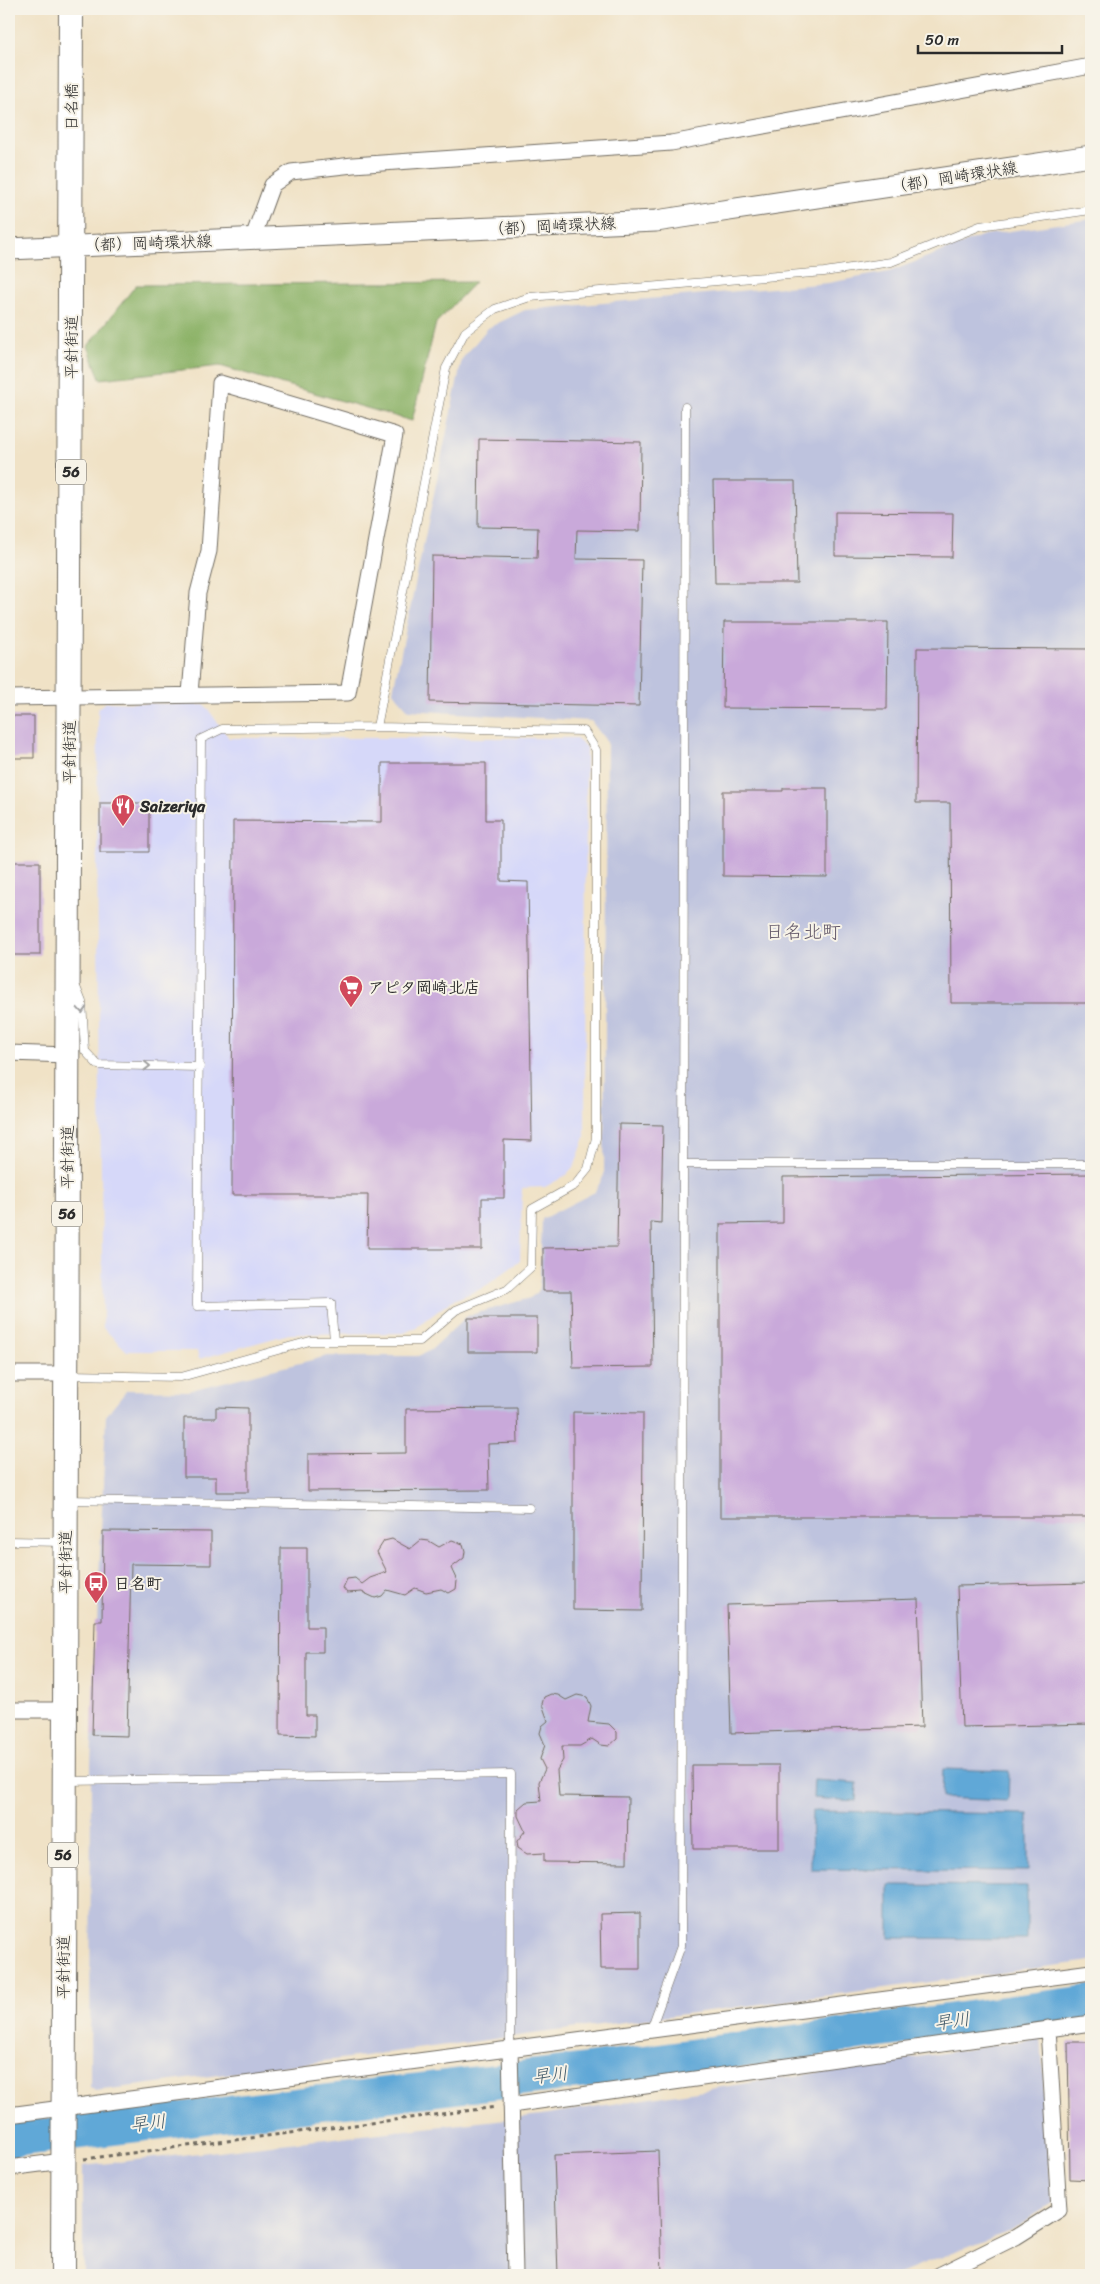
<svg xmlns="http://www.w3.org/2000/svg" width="1100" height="2284" viewBox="0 0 1100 2284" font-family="Sriracha,'Klee One',sans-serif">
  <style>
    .built { fill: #d6d8f9 }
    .industrial { fill: #bec3de }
    .forest { fill: #8cb268; stroke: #5c6e4a }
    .water { fill: #60a8d7; stroke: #466a81 }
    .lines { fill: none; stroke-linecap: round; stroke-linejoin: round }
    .river { stroke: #60a8d7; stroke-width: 35 }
    .building { fill: #c9a9da }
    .lane-casing { stroke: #706b61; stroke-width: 9 }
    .street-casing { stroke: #706b61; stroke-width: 17 }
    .secondary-casing { stroke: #706b61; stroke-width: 23 }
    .primary-casing { stroke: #706b61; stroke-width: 26 }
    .path { stroke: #706b61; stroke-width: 3; stroke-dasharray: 4 4; stroke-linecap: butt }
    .lane { stroke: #fff; stroke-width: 8 }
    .street { stroke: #fff; stroke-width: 15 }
    .secondary { stroke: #fff; stroke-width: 21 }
    .primary { stroke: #fff; stroke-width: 24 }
    .oneway { stroke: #a0a0a0 }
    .labels { text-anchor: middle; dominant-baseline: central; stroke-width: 4; stroke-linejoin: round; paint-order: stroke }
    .shield { fill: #f7f3e8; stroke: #686764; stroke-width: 1 }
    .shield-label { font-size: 15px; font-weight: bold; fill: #2b2b2b }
    .street-label { font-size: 16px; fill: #2b2b2b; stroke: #f7f3e8 }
    .poi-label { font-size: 16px; font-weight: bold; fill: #2b2b2b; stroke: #f7f3e8; text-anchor: start }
    .water-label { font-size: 18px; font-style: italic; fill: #3e5767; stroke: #f7f3e8 }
    .quarter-label { font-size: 19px; fill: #625768; stroke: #f7f3e8 }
  </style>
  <rect width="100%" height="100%" fill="#f7f3e8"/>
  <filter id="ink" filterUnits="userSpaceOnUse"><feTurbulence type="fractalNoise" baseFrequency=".02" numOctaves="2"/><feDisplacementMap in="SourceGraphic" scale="10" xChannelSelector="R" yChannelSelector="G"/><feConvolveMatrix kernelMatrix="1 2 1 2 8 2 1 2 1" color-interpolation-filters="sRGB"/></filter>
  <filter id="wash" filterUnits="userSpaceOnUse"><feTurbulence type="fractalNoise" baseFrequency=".0096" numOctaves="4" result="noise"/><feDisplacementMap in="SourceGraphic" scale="20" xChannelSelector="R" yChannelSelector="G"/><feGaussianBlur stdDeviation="1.12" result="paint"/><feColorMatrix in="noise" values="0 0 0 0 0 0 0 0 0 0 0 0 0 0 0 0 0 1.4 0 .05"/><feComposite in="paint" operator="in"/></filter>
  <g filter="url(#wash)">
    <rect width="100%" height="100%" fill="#f0e2c6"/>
    <path class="built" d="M106 702 205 705 229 738H575L586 747 585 1137 575 1165 565 1176 545 1187 522 1188 520 1261 483 1288 451 1301 417 1327 404 1333 289 1334 199 1359 197 1351H127L103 1328 97 860 98 709Z"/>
    <path class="industrial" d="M1091 219V1961L95 2091 90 2087 91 1765 106 1416 127 1390 187 1391 328 1356H418L431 1350 467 1316 530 1298 538 1292 540 1279 542 1219 595 1192 604 1175 607 742 591 721 408 710 393 691 462 359 488 328 525 310 828 283 889 272 984 235Z
      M1041 2038 1052 2204 1007 2232 896 2275H83V2166L541 2115Z"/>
    <path class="forest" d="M475 282 436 323 412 421 220 366 100 379 88 346 136 285Z"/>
    <path class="water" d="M943 1769 1009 1771 1008 1801 942 1798Z
      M814 1780 857 1783 856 1801 813 1798Z
      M812 1811 1028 1814V1871L811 1869Z
      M889 1885 1027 1886V1939L889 1938Z"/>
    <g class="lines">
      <path class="river" d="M9 2140 583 2071 1091 2002"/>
    </g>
    <g id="blocks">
      <path class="building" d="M479 439 641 442 640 531 577 530 576 559 642 560 639 706 430 702 432 556 537 558 538 528 478 527Z
        M713 481H795L797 583H715Z
        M835 512 953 513 952 557 835 556Z
        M724 622H888L887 709 723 708Z
        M917 648 1091 649V1003H951L950 803H916Z
        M9 716H34V758H9Z
        M382 763H486V820H501V881L528 882 532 1141 504 1140V1198H482V1249H367L368 1195H232L233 821 382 822Z
        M783 788H827V877L723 876V791H783Z
        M100 803H149V852H100Z
        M9 862H40V955H9Z
        M619 1124 663 1125 661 1223 651 1222 653 1367 573 1368 571 1291H543V1248L617 1247Z
        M1091 1174V1517H720V1224L783 1223V1177Z
        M468 1318H537V1352H468Z
        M216 1407 248 1408V1492H216V1477H184V1418H216Z
        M517 1408 518 1443 488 1444 489 1490 308 1491V1454L406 1453V1409Z
        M573 1412 643 1413 642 1611 573 1610Z
        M103 1531 211 1532V1565L131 1564 127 1736 92 1735 95 1621H102Z
        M392 1539 410 1549 421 1540 429 1541 439 1547 452 1540 463 1544 465 1551 464 1558 451 1568 457 1581 456 1589 449 1593 441 1589 426 1592 415 1588 405 1595 387 1590 382 1596 375 1598 362 1592 347 1593 343 1588 347 1579 355 1578 362 1584 370 1578 387 1572 377 1552 384 1541Z
        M281 1548H307V1627H323V1652H306V1715H315V1736L280 1735Z
        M1088 1583 1091 1724 962 1727 957 1586Z
        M918 1599 922 1727 731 1733 727 1605Z
        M551 1694 558 1695 566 1700 577 1695 587 1697 591 1706 588 1722 609 1724 617 1732V1739L609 1746 601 1745 592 1739 580 1746H562L563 1760 557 1770 559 1796 628 1797 627 1863 544 1862V1853L527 1854 518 1848 517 1841 525 1831 518 1816V1809L526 1802 541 1801 539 1782 545 1769 540 1759 545 1745 540 1733 542 1726 548 1721 542 1704 544 1697Z
        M692 1765H779V1849H693Z
        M640 1913V1969H601L600 1914Z
        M1068 2042H1091V2180L1070 2179Z
        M658 2151 662 2275H558L554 2155Z"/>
    </g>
  </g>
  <g filter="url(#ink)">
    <use href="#blocks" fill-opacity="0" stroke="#706b61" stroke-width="1"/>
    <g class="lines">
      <g class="lane-casing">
        <path id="lane" d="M76 987 82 1002 85 1051 98 1065 200 1067
          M683 1164H1091
          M334 1341 331 1303 197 1306 201 739 222 729 377 727 446 368 465 332 495 309 530 297 824 272 891 262 980 226 1091 210
          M68 1375 181 1377 310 1341H420L456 1310 507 1289 531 1267 532 1209 575 1185 588 1169 596 1138V750L584 731 377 727
          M67 1500 529 1508
          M9 1541 63 1542
          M68 1781 511 1774 510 2047
          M651 2029 681 1946 685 407"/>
      </g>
      <g class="street-casing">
        <path id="street" d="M252 240 272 185 291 172 353 165 671 143 1091 66
          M9 698 348 693 395 435 220 383 209 551 198 593 190 694
          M9 1053 68 1055
          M9 1374H66
          M9 1710H64
          M510 2047 515 2275
          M511 2105 1091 2023
          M9 2115 1091 1972
          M9 2168 63 2161
          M939 2275 1016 2237 1059 2210 1048 2028"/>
      </g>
      <g class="secondary-casing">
        <path id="secondary" d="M9 249 656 221 1091 156"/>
      </g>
      <g class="primary-casing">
        <path id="primary" d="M63 2275 71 9"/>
      </g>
      <path class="path" d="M84 2159 496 2107"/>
      <use href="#lane" class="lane"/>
      <use href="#street" class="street"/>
      <use href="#secondary" class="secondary"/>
      <use href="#primary" class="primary"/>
    </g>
    <defs><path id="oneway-chevron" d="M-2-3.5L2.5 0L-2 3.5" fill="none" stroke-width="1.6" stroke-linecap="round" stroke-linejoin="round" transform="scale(1.25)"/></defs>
    <g class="oneway">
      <use href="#oneway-chevron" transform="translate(82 1010) rotate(86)"/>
      <use href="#oneway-chevron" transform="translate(147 1066) rotate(1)"/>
    </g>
  </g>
  <defs>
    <g id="restaurant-pin" transform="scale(1.25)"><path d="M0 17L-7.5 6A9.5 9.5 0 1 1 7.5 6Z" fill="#d1495b" stroke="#f7f3e8"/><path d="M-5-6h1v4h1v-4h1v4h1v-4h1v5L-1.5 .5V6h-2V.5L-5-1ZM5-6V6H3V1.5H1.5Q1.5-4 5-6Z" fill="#fff"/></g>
    <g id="supermarket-pin" transform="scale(1.25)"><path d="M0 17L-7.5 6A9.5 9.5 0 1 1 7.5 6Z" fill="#d1495b" stroke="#f7f3e8"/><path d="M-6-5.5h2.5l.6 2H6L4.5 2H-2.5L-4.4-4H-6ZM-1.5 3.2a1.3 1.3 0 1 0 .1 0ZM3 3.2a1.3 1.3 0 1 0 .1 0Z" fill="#fff"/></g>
    <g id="bus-pin" transform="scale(1.25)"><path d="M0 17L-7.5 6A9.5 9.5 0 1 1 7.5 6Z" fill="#d1495b" stroke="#f7f3e8"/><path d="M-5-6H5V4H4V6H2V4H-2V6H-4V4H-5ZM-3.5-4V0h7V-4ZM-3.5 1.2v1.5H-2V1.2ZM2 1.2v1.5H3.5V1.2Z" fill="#fff"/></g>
  </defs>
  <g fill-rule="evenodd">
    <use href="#restaurant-pin" x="123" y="806"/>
    <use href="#supermarket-pin" x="351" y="987"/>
    <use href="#bus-pin" x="96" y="1583"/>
  </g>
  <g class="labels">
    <g class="shield">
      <rect x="56" y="459.5" width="30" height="25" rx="4"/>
      <rect x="52" y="1201.5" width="30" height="25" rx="4"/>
      <rect x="48" y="1842.5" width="30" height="25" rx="4"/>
    </g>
    <g class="shield-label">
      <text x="71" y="472">56</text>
      <text x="67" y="1214">56</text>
      <text x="63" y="1855">56</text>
    </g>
    <g class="street-label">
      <text transform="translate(71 107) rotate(-90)">日名橋</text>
      <text transform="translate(954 177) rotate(-9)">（都）岡崎環状線</text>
      <text transform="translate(552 226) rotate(-3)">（都）岡崎環状線</text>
      <text transform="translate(148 243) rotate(-2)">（都）岡崎環状線</text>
      <text transform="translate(71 347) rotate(-90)">平針街道</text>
      <text transform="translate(69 752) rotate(-90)">平針街道</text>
      <text transform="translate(67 1157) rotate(-90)">平針街道</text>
      <text transform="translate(65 1562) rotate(-90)">平針街道</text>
      <text transform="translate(63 1967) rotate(-90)">平針街道</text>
    </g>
    <g class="poi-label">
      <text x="140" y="806">Saizeriya</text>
      <text x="368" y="987">アピタ岡崎北店</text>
      <text x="114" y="1583">日名町</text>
    </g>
    <g class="water-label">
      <text transform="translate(952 2021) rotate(-8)">早川</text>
      <text transform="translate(550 2075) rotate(-7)">早川</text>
      <text transform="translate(148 2123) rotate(-7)">早川</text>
    </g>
    <g class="quarter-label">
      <text x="803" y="931">日名北町</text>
    </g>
  </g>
  <rect width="1100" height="2284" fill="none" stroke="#f7f3e8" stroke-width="30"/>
  <path d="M918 45v8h144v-8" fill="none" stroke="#2b2b2b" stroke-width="2.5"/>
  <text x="925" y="45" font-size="15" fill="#2b2b2b" stroke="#f7f3e8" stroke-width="4" paint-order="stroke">50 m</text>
</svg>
